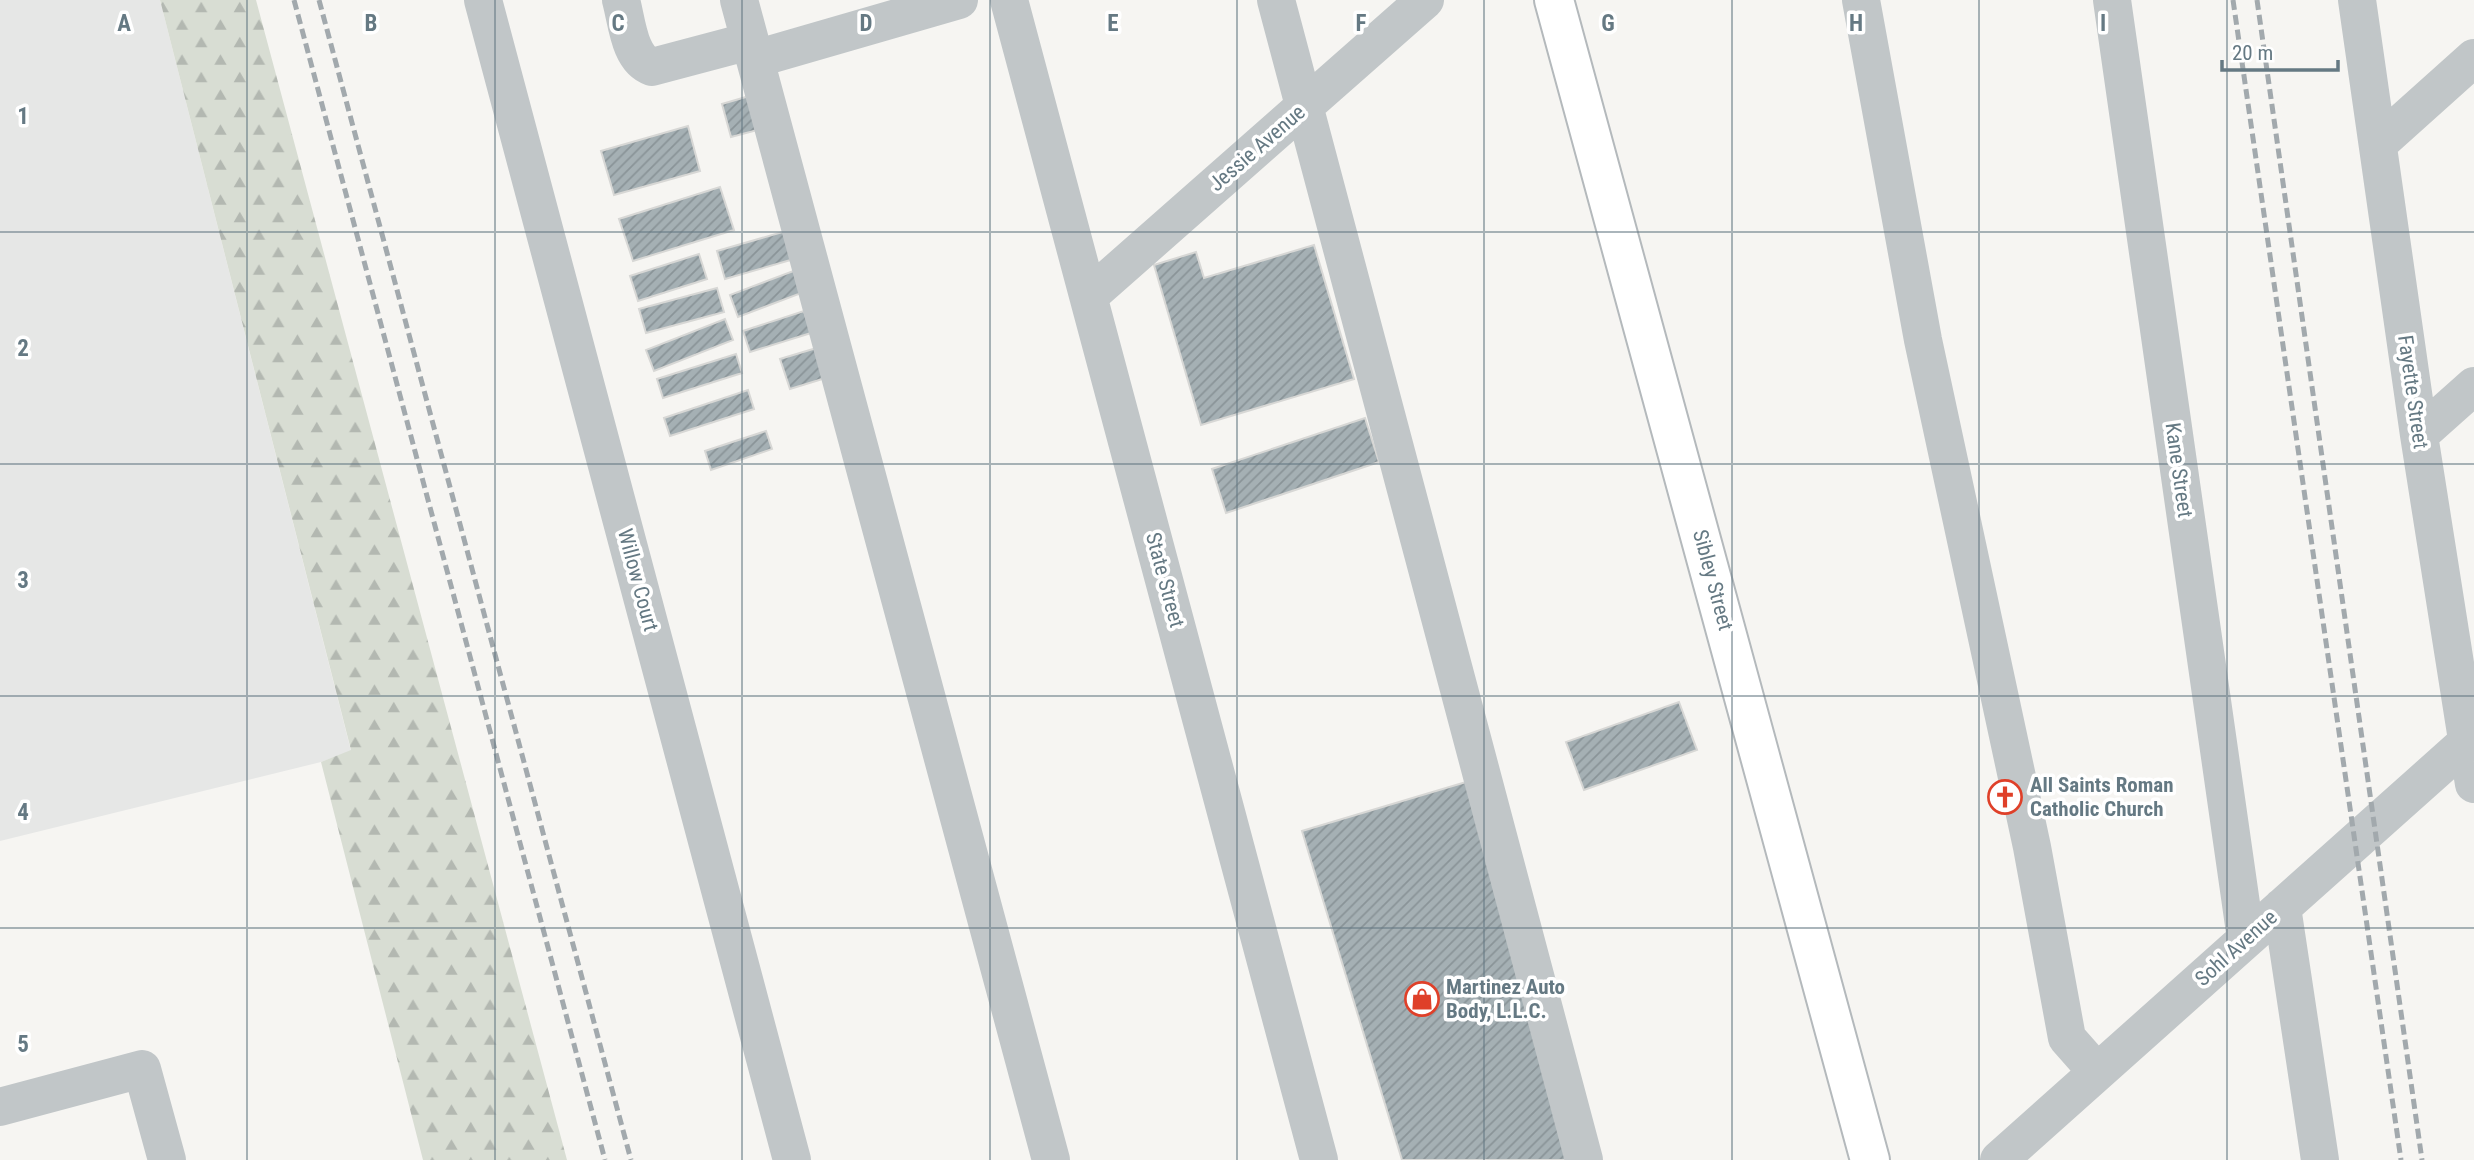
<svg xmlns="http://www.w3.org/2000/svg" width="2474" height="1160" viewBox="0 0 2474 1160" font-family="'Roboto Condensed',sans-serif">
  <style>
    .built { fill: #e6e7e6 }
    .forest { fill: url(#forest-firs) }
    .building { fill: url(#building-hatch); stroke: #d7d7d5; stroke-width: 2 }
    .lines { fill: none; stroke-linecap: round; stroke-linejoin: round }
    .major-casing { stroke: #b4b9bc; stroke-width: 42 }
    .minor { stroke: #c1c6c8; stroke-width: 38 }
    .major { stroke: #fff; stroke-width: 38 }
    .rail { stroke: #a2a9ad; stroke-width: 5; stroke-dasharray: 10 5; stroke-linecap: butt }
    .grid { fill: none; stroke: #657983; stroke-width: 2; stroke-opacity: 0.55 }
    .labels { text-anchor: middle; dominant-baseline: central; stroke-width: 7; stroke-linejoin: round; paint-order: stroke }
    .street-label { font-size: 21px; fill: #657983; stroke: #fff }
    .poi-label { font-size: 21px; font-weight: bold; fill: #657983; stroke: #fff; text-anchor: start }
    .grid-label { font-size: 23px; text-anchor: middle; font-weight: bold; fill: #657983; stroke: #fff; stroke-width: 7; stroke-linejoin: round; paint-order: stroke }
  </style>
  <defs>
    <pattern id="forest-firs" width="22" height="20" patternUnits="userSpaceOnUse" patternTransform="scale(1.75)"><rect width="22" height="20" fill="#d8ddd3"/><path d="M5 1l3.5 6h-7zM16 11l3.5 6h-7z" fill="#b3b8b1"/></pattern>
    <pattern id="building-hatch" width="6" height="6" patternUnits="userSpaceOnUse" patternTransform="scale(1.75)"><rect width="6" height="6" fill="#a5b0b4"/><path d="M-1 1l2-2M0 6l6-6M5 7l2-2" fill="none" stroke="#8a9498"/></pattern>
  </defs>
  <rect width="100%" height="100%" fill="#f6f5f2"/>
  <path class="built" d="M0 0H160L351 751 321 762 0 841Z"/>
  <path class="forest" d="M160 0H256L567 1160H423L321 762 351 750Z"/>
  <path class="building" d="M756 94 765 128 731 137 722 104Z
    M688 126 700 171 614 195 601 151Z
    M720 187 734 230 633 261 619 219Z
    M786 231 794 259 725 279 717 251Z
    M1314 245 1354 379 1201 425 1154 265 1196 252 1204 278Z
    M699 254 707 279 638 301 630 276Z
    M796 270 804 292 738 317 730 295Z
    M717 288 724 312 646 333 639 309Z
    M804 311 811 333 750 352 743 331Z
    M725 319 733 340 654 371 646 350Z
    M823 346 832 376 790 389 780 359Z
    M736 354 742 373 663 398 657 379Z
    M748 390 754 409 670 436 664 418Z
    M1365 418 1379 462 1226 513 1212 469Z
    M766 431 772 449 711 470 705 451Z
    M1679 702 1697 750 1584 790 1566 742Z
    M1466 782 1580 1160H1402L1302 831Z"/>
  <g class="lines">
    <g class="major-casing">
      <path id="major" d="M1554 0 1870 1160"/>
    </g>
    <path class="minor" d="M483 0 792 1160
      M621 0C627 22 629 59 652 67L750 41
      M739 0 1051 1160
      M1009 0 1319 1160
      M1276 0 1584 1160
      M1861 0 1923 340 2032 847 2067 1038 2097 1072
      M2112 0 2246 939
      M2357 0 2419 435 2474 784
      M755 59 959 0
      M2378 144 2474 58
      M1089 296 1425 0
      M2419 435 2474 386
      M2282 907 2320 1160
      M0 1107 142 1069 167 1160
      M1999 1160 2474 736"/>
    <use href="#major" class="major"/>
    <path class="rail" d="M294 0 605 1160
      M319 0 631 1160
      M2233 0 2401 1160
      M2257 0 2422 1160"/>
  </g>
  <path class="grid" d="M247 0V1160M495 0V1160M742 0V1160M990 0V1160M1237 0V1160M1484 0V1160M1732 0V1160M1979 0V1160M2227 0V1160M0 232H2474M0 464H2474M0 696H2474M0 928H2474"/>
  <defs>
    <g id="church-ring" transform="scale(1.75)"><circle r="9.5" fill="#fff" stroke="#df4029" stroke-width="1.5"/><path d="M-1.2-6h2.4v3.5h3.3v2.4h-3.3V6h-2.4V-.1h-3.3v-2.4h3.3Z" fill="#df4029"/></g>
    <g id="shop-ring" transform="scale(1.75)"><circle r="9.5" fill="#fff" stroke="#df4029" stroke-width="1.5"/><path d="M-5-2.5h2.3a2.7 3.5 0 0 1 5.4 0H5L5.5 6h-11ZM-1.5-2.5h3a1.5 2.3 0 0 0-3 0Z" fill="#df4029"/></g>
  </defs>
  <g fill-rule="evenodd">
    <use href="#church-ring" x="2005" y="797"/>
    <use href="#shop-ring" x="1422" y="999"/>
  </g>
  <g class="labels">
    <g class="street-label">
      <text transform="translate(1257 148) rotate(-41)">Jessie Avenue</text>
      <text transform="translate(2413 392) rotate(82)">Fayette Street</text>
      <text transform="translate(2179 470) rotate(82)">Kane Street</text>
      <text transform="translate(638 580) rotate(75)">Willow Court</text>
      <text transform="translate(1165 580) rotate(75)">State Street</text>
      <text transform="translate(1713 580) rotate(75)">Sibley Street</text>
      <text transform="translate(2236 948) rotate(-42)">Sohl Avenue</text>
    </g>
    <g class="poi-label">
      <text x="2030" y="785">All Saints Roman<tspan x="2030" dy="24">Catholic Church</tspan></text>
      <text x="1446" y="987">Martinez Auto<tspan x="1446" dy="24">Body, L.L.C.</tspan></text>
    </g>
  </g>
  <g class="grid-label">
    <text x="124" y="31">A</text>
    <text x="371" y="31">B</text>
    <text x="618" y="31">C</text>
    <text x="866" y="31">D</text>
    <text x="1113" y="31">E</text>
    <text x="1361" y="31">F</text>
    <text x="1608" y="31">G</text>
    <text x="1856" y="31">H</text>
    <text x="2103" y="31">I</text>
    <text x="23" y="124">1</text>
    <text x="23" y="356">2</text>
    <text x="23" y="588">3</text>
    <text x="23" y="820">4</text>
    <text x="23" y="1052">5</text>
  </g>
  <path d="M2222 60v10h116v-10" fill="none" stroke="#657983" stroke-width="3.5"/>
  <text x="2232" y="60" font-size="21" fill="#657983" stroke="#ffffff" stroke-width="5" paint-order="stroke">20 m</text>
</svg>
